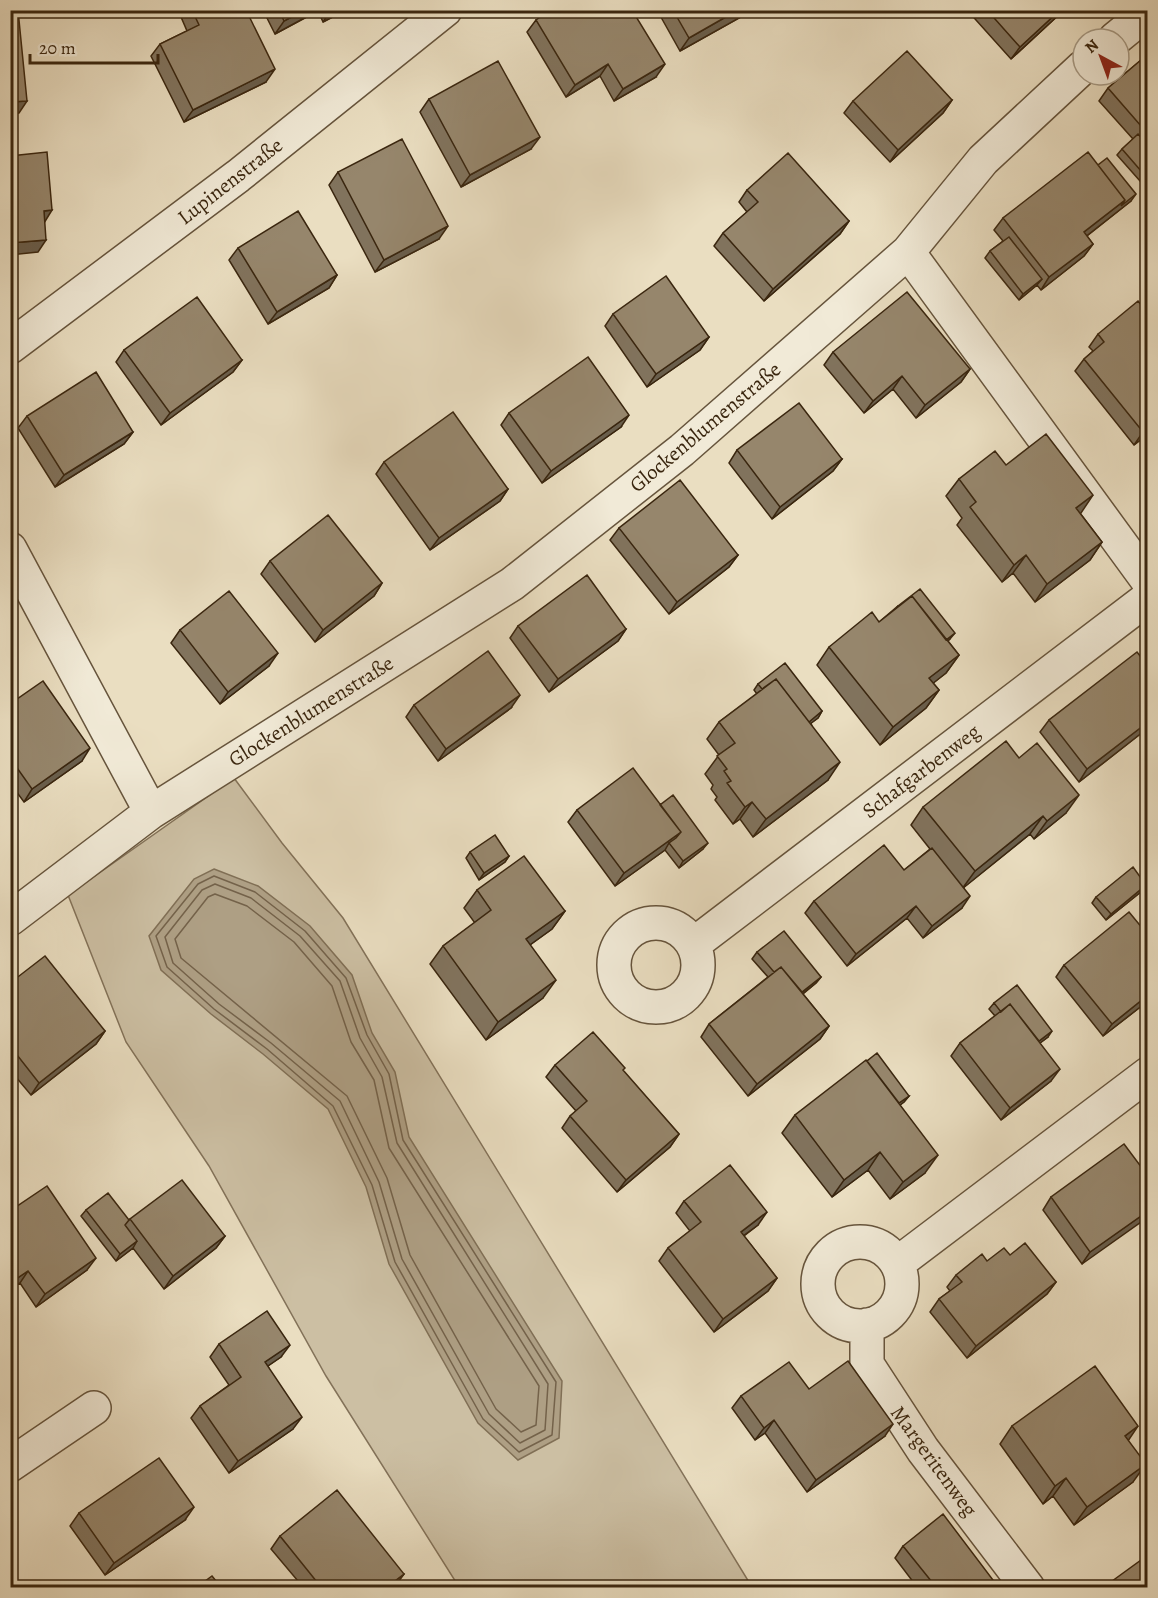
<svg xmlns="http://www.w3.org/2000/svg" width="1158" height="1598" viewBox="0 0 1158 1598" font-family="Alegreya,serif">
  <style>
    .green { fill: #ccbfa3; stroke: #837259; stroke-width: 1.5 }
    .water { fill: #ae9f84; stroke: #806f55; stroke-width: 1.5 }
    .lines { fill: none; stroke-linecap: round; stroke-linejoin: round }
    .shore { stroke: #74624a; stroke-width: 1.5 }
    .street-casing { stroke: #66543c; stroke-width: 36 }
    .street { stroke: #f1ead7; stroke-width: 33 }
    .wall { fill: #81735d; stroke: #3a260f; stroke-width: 1.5 }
    .shaded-wall { fill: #695e4c; stroke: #3a260f; stroke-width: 1.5 }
    .building { fill: #96866c; stroke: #3a260f; stroke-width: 1.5 }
    .labels { text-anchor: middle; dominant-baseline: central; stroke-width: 5; stroke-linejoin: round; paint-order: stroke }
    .street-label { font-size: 21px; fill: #3a260f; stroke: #f1ead7 }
  </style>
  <rect width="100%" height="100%" fill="#eadec1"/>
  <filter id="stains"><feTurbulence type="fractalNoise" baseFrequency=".00333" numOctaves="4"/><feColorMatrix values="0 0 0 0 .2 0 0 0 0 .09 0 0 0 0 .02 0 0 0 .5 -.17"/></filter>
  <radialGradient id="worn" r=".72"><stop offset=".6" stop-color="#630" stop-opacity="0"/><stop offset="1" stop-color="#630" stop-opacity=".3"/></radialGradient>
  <path class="green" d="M234 778 282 843 343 918 752 1587H459L326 1376 209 1166 126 1042 68 895Z"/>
  <path class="water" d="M214 869 258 886 310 926 352 975 372 1033 395 1072 409 1137 562 1381 559 1438 518 1460 478 1423 389 1264 366 1187 328 1109 263 1054 211 1014 161 970 149 936 194 879Z"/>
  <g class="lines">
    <path class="shore" d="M214 876 255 892 305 931 346 978 367 1035 389 1074 403 1140 556 1382 552 1435 519 1452 483 1419 395 1262 372 1185 333 1106 267 1049 214 1009 167 967 156 936 198 884Z
      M215 884 251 898 300 936 340 981 360 1038 382 1077 397 1143 548 1384 545 1430 520 1443 489 1414 402 1259 379 1182 340 1101 271 1043 219 1004 173 963 165 937 202 890Z
      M215 894 247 906 294 942 332 986 351 1042 374 1080 389 1148 539 1386 536 1425 521 1432 496 1409 410 1255 387 1178 347 1096 181 958 175 939 208 897Z"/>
    <g class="street-casing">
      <path id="street" d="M1115 39 1148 12
        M908 252 983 160 1083 67
        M10 347 238 176 445 10
        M10 549 151 812 512 584 682 450 908 252 1148 581
        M10 919 151 812
        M614 965a42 42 0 1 1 84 0a42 42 0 1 1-84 0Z
        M694 944 1148 598
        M818 1284a42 42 0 1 1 84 0a42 42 0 1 1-84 0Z
        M898 1263 1148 1074
        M867 1325V1364L923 1450 1028 1588
        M10 1465 94 1408"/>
    </g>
    <use href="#street" class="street"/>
  </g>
  <path class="wall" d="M178 10H246L266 82 184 122 151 56 160 44 187 31Z
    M263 10H346L323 22 318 11 275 34Z
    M657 10H750L748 13 680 51Z
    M967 10H1064L1011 59Z
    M536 20 656 77 614 101 600 76 566 97 527 32Z
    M1148 54V190L1117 155 1122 149 1133 139 1099 101 1108 88Z
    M429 99 531 149 461 187 420 112Z
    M952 100 943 113 890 162 844 113 853 101Z
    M1098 165 1131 201 1087 236 1093 244 1084 256 1041 290 1037 285 1019 300 985 258 990 251 1003 241 994 230 1003 218Z
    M338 172 439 239 375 272 329 185Z
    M747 190 849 221 840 234 764 301 714 246 723 233 747 212 739 202Z
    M238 248 337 275 329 288 268 324 229 260Z
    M1148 313V434L1134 445 1075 371 1084 359 1093 351 1089 347 1098 334Z
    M613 314 709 337 700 350 647 387 605 326Z
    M124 350 242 360 233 372 161 425 116 362Z
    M833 352 970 369 961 382 916 418 893 389 864 413 824 365Z
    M509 413 621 427 542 483 501 425Z
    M27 416 133 432 124 444 55 487 18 428Z
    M737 450 842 459 833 471 772 519 729 463Z
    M384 462 508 489 500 501 430 550 376 474Z
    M1006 465 1080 513 1102 542 1090 560 1035 602 1013 573 1002 582 957 525 962 518 946 496 959 479Z
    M619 528 738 555 729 567 669 614 610 540Z
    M270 561 382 583 374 596 315 642 261 574Z
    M898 606 950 639 948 641 959 655 946 673 933 683 939 690 926 708 880 745 817 665 829 647 879 622Z
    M518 626 626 629 618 641 549 692 510 638Z
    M180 630 269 666 220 704 171 643Z
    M1148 653V728L1079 782 1040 732 1049 720 1142 658Z
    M758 684 822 711 818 718 811 723 828 780 753 837 740 819 733 824 715 800 717 797 711 789 713 785 705 774 719 755 707 739 719 722 757 694 754 690Z
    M10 704 82 761 24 802 10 783Z
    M414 705 511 708 438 761 406 717Z
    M1019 758 1066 813 1034 839 1030 834 964 887 962 908 923 938 907 918 847 966 805 913 814 901 904 870 930 849 911 825 923 807Z
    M660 805 703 849 679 868 665 850 615 886 568 822 577 810Z
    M470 852 509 856 505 862 479 880 466 858Z
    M1146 885 1142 891 1106 920 1092 903 1096 897Z
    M477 890 565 911 552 929 530 945 543 998 486 1040 430 964 443 946 475 923 464 908Z
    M757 952 821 977 816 983 803 994 829 1026 820 1039 748 1096 701 1037 709 1024 768 977 752 959Z
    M1064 965 1148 1001 1103 1036 1056 977Z
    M10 983 105 1031 96 1044 31 1095 10 1070Z
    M994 1003 1048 1037 1040 1043 1051 1081 1001 1120 951 1056 960 1043 995 1016 989 1009Z
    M555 1065 623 1071 679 1134 670 1147 617 1192 562 1128 570 1116 576 1111 546 1077Z
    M909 1096 904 1102 900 1105 925 1173 890 1199 868 1170 832 1197 782 1133 795 1115Z
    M1148 1176 1082 1264 1043 1210 1051 1197Z
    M684 1201 758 1225 744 1236 777 1278 768 1291 714 1332 659 1261 668 1248 690 1231 676 1213Z
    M86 1210 129 1220 130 1219 225 1236 216 1248 164 1289 133 1248 116 1261 81 1216Z
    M10 1211 87 1270 36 1307 20 1283 10 1289Z
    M1010 1255 1056 1282 1047 1294 967 1358 930 1312 939 1299 950 1291 947 1287 956 1275 987 1261Z
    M219 1344 281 1357 268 1366 293 1429 229 1473 191 1418 200 1406 229 1385 210 1357Z
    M809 1389 885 1436 807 1492 765 1433 755 1440 732 1408 741 1396Z
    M1012 1426 1128 1441 1133 1482 1074 1525 1053 1496 1043 1504 1000 1444Z
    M79 1513 185 1520 105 1575 70 1526Z
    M280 1536 404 1574 394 1587H303L271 1549Z
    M903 1546 988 1587H917L895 1558Z"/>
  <path class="shaded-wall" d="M305 10H319L275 34 284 21Z
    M331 10H346L323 22Z
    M738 10H750L748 13 680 51 689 38Z
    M1060 10H1064L1011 59 1020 47Z
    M608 64 600 76 566 97 575 85Z
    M665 64 656 77 614 101 623 89Z
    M275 69 266 82 184 122 193 110Z
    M952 100 943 113 890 162 898 150Z
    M27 101 19 113 10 114V102Z
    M540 137 531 149 461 187 470 175Z
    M1136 194 1131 201 1075 245 1084 232 1125 200Z
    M52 210 44 223V211Z
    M849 221 840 234 764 301 773 289Z
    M448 226 439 239 375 272 384 260Z
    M46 240 38 252 10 255V243Z
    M1093 244 1084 256 1041 290 1049 277Z
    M337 275 329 288 268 324 277 312Z
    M1042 279 1037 285 1019 300 1023 294Z
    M709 337 700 350 647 387 656 374Z
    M242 360 233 372 161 425 170 413Z
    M970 369 961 382 916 418 925 405Z
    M902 376 893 389 864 413 873 401Z
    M629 415 621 427 542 483 551 471Z
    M1148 428V434L1134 445 1143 432Z
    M133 432 124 444 55 487 64 475Z
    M842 459 833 471 772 519 780 507Z
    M508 489 500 501 430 550 439 538Z
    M1093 495 1081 513 1063 526 1076 508Z
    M1102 542 1090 560 1035 602 1047 584Z
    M738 555 729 567 669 614 677 602Z
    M1026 555 1013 573 1002 582 1014 565Z
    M382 583 374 596 315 642 323 630Z
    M626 629 618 641 549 692 558 679Z
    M955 633 950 639 931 654 936 648Z
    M278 653 269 666 220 704 228 692Z
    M959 655 946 673 917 696 929 678Z
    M939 690 926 708 880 745 893 727Z
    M520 695 511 708 438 761 446 749Z
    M822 711 818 718 794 736 799 730Z
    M1148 722V728L1079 782 1087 769Z
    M90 748 82 761 24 802 32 789Z
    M840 762 828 780 753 837 766 819Z
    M1079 795 1066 813 1034 839 1047 821Z
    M752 802 740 819 733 824 745 807Z
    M1043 816 1030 834 962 889 975 871Z
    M681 832 672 844 669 843 665 850 615 886 624 873Z
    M708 843 703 849 679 868 683 861Z
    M509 856 505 862 479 880 484 873Z
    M1146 885 1142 891 1106 920 1111 914Z
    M970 896 962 908 923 938 932 926Z
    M916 906 907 918 847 966 856 954Z
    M565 911 552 929 513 957 526 939Z
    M821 977 816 983 791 1003 796 997Z
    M556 980 543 998 486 1040 498 1022Z
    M1148 995V1001L1103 1036 1112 1024Z
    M829 1026 820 1039 748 1096 757 1084Z
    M105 1031 96 1044 31 1095 39 1083Z
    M1052 1031 1048 1037 1028 1052 1033 1046Z
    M1060 1069 1051 1081 1001 1120 1010 1108Z
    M909 1096 904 1102 884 1117 888 1111Z
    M679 1134 670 1147 617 1192 626 1180Z
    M880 1152 868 1170 832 1197 844 1180Z
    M938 1155 925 1173 890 1199 903 1182Z
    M1148 1211V1217L1082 1264 1090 1252Z
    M767 1212 758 1225 732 1244 741 1232Z
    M225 1236 216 1248 164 1289 173 1276Z
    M137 1241 133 1248 116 1261 120 1254Z
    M96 1258 87 1270 36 1307 45 1294Z
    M28 1271 20 1283 10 1289V1283Z
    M777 1278 768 1291 714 1332 723 1319Z
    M1056 1282 1047 1294 967 1358 976 1346Z
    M290 1345 281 1357 256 1374 265 1362Z
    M302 1417 293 1429 229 1473 238 1461Z
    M774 1420 765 1433 755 1440 764 1428Z
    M893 1424 885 1436 807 1492 816 1480Z
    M1138 1426 1126 1444 1125 1436Z
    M1146 1464 1133 1482 1074 1525 1087 1507Z
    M1066 1478 1053 1496 1043 1504 1055 1486Z
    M194 1507 185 1520 105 1575 114 1563Z
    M404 1574 395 1586 394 1587H387Z
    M993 1580 988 1587H983Z"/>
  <path class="building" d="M10 10H18L27 101 10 102Z
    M192 10H246L275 69 193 110 160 44 199 25Z
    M279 10H305L284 21Z
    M550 10H632L665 64 623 89 608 64 575 85 536 20Z
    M673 10H738L689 38Z
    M987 10H1060L1020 47Z
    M907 51 952 100 898 150 853 101Z
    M1148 54V134L1108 88Z
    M498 61 540 137 470 175 429 99Z
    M1138 134 1148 145V179L1122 149Z
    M402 139 448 226 384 260 338 172Z
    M47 152 52 210 44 211 46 240 10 243V156Z
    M1088 152 1125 200 1084 232 1093 244 1049 277 1003 218Z
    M788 153 849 221 773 289 723 233 758 202 747 190Z
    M1107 158 1136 194 1121 206 1125 200 1098 165Z
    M298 211 337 275 277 312 238 248Z
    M1009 237 1042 279 1023 294 990 251Z
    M666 276 709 337 656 374 613 314Z
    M907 292 970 369 925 405 902 376 873 401 833 352Z
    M197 297 242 360 170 413 124 350Z
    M1138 301 1148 313V428L1143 432 1084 359 1104 342 1098 334Z
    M588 357 629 415 551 471 509 413Z
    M96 372 133 432 64 475 27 416Z
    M799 403 842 459 780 507 737 450Z
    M453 412 508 489 439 538 384 462Z
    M1046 434 1093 495 1076 508 1102 542 1047 584 1026 555 1014 565 970 507 976 502 959 479 995 451 1006 465Z
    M680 480 738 555 677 602 619 528Z
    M328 515 382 583 323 630 270 561Z
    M587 575 626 629 558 679 518 626Z
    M920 589 955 633 946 640 912 596 899 606H898Z
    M229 591 278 653 228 692 180 630Z
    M912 596 959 655 929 678 939 690 893 727 829 647 872 612 879 622Z
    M488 651 520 695 446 749 414 705Z
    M1137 652 1148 666V722L1087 769 1049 720Z
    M1148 653V662L1143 656Z
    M785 663 822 711 809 722 776 679 762 689 758 684Z
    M776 679 840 762 766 819 752 802 745 807 727 783 731 781 724 771 727 769 717 756 735 743 719 722Z
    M43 681 90 748 32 789 10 758V704Z
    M1006 741 1019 758 1037 743 1079 795 1047 821 1043 816 975 871 923 807Z
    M633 768 681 832 624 873 577 810Z
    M673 795 708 843 683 861 669 843 676 838 681 832 660 805Z
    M495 835 509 856 484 873 470 852Z
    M884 845 904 870 932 848 970 896 932 926 916 906 856 954 814 901Z
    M524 856 565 911 526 939 556 980 498 1022 443 946 491 910 477 890Z
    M1133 867 1146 885 1111 914 1096 897Z
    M1129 912 1148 935V995L1112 1024 1064 965Z
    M784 931 821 977 802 992 781 967 774 972 757 952Z
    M45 956 105 1031 39 1083 10 1046V983Z
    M781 967 829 1026 757 1084 709 1024Z
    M1017 985 1052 1031 1039 1041 1010 1004 1001 1012 994 1003Z
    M1010 1004 1060 1069 1010 1108 960 1043Z
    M593 1032 625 1068 623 1070 679 1134 626 1180 570 1116 587 1101 555 1065Z
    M877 1053 909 1096 899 1103 867 1061Z
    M866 1060 938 1155 903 1182 880 1152 844 1180 795 1115Z
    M1124 1144 1148 1176V1211L1090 1252 1051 1197Z
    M730 1165 767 1212 741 1232 777 1278 723 1319 668 1248 701 1222 684 1201Z
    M182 1180 225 1236 173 1276 130 1219Z
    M47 1186 96 1258 45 1294 28 1271 10 1283V1211Z
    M108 1193 129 1220 125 1225 137 1241 120 1254 86 1210Z
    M1025 1243 1056 1282 976 1346 939 1299 962 1282 956 1275 982 1254 987 1261 1004 1248 1010 1255Z
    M267 1311 290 1345 265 1362 302 1417 238 1461 200 1406 241 1377 219 1344Z
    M848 1361 893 1424 816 1480 774 1420 764 1428 741 1396 789 1362 809 1389Z
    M1095 1366 1138 1426 1125 1436 1146 1464 1087 1507 1066 1478 1055 1486 1012 1426Z
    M159 1458 194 1507 114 1563 79 1513Z
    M337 1490 404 1574 387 1587H321L280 1536Z
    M943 1514 993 1580 983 1587H936L903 1546Z
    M1148 1555V1587H1111L1108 1584Z
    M212 1576 221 1587H197Z
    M10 1581 15 1587H10Z"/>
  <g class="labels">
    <g class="street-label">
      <text transform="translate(230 181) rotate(-38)">Lupinenstraße</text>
      <text transform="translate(705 427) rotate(-40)">Glockenblumenstraße</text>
      <text transform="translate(311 711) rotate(-32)">Glockenblumenstraße</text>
      <text transform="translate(921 771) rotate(-37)">Schafgarbenweg</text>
      <text transform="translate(934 1461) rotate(54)">Margeritenweg</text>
    </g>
  </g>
  <rect width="1158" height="1598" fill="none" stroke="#eadec1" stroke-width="36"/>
  <rect x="12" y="12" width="1134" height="1574" fill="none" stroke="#3a260f" stroke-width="3"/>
  <rect x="18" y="18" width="1122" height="1562" fill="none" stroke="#3a260f" stroke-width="1.5"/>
  <g transform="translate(1101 57) rotate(319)"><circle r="28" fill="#f1ead7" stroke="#a89c87" stroke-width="1.5"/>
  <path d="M0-4.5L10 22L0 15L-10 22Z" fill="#8f2418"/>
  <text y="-9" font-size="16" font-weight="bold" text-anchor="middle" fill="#3a260f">N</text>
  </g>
  <path d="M30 54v9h128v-9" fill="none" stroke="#3a260f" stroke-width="3"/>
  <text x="39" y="54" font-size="18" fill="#3a260f" stroke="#f1ead7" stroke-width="4.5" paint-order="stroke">20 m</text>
  <rect width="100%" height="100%" filter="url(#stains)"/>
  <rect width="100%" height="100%" fill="url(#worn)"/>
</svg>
